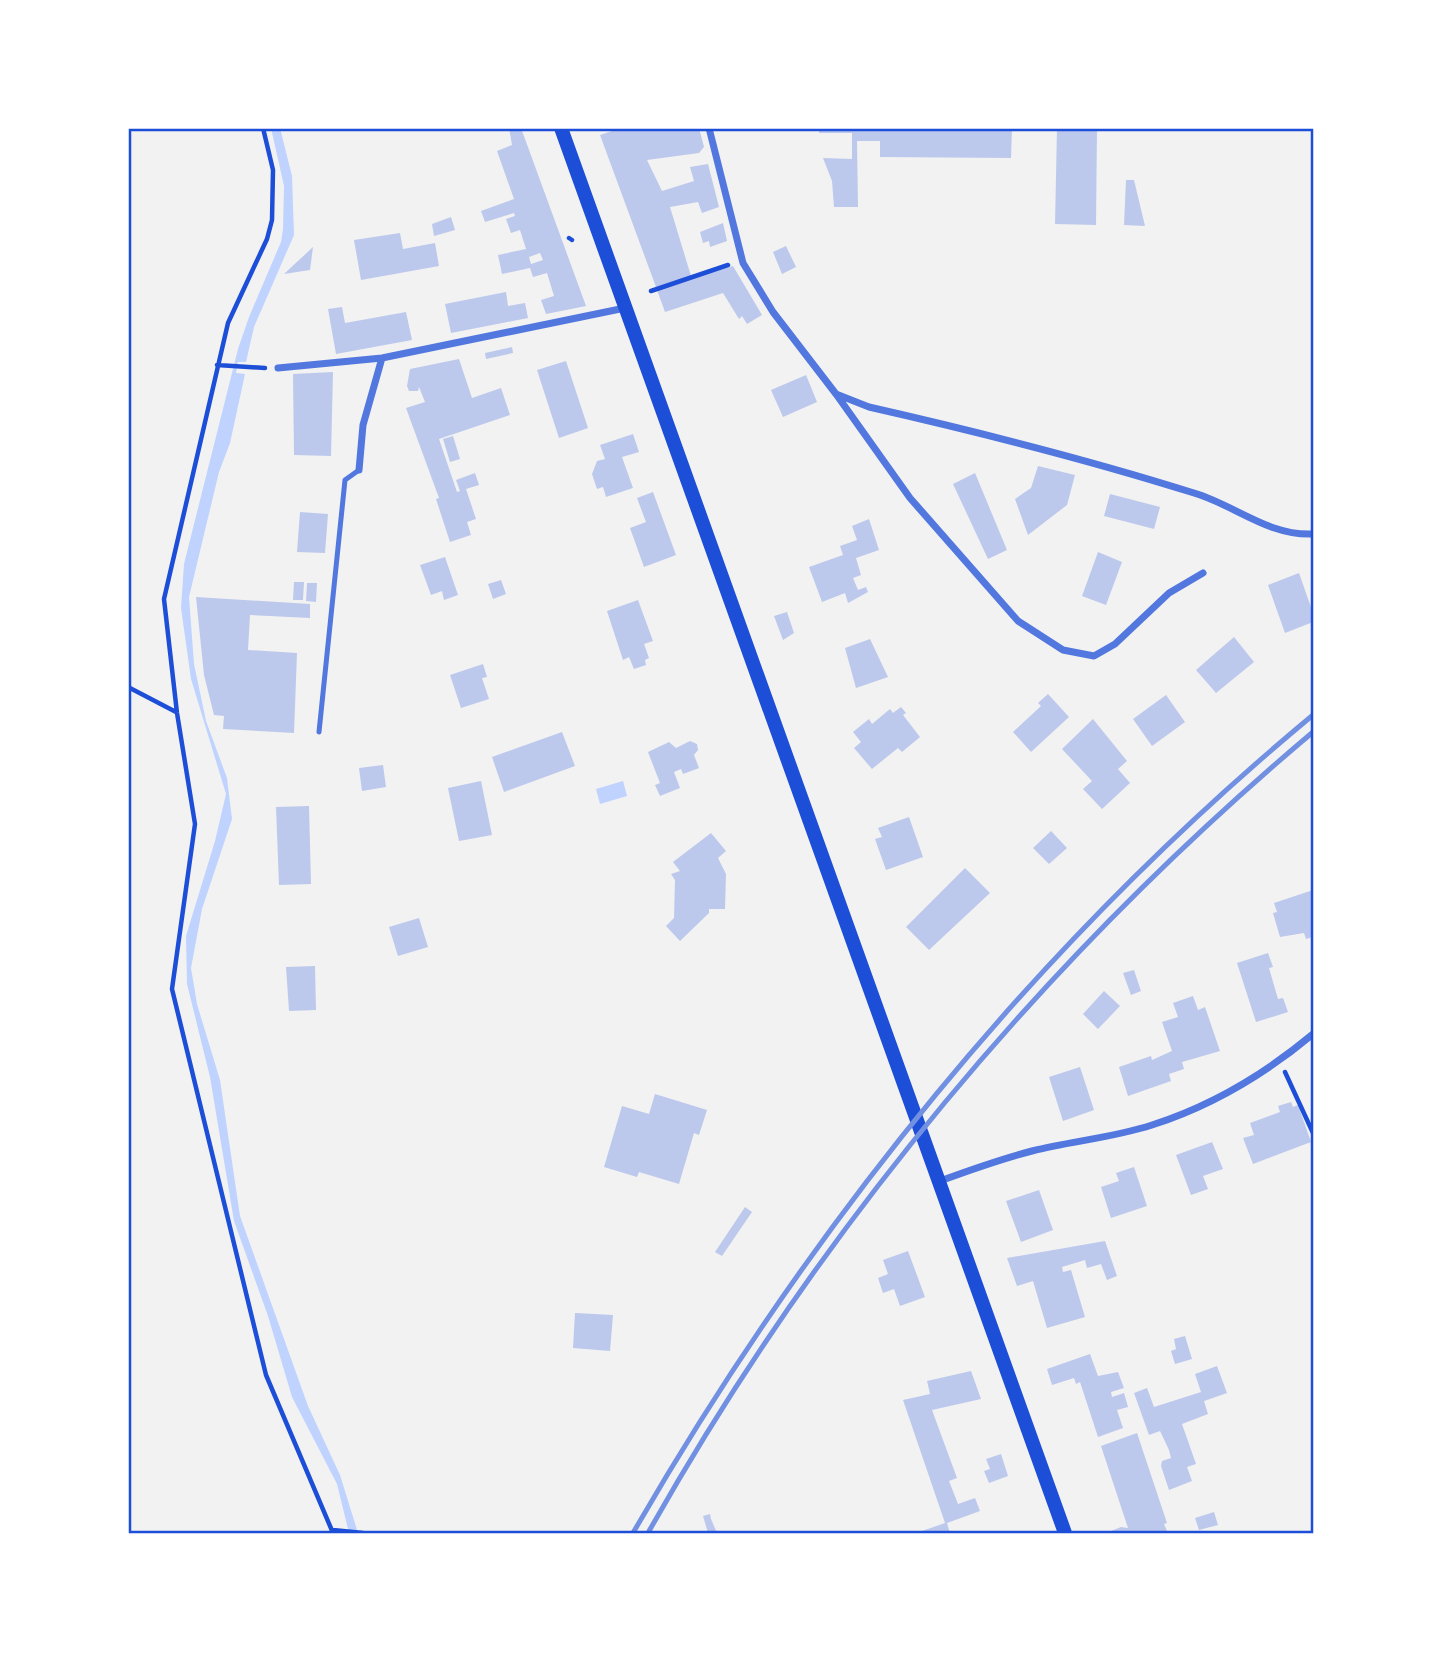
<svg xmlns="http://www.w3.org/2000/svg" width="1441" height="1661" viewBox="0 0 1441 1661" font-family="Barlow,sans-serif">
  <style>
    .water { fill: #bfd3fe }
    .building { fill: #bdc9ec; fill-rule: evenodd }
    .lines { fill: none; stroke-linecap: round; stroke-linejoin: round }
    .path { stroke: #1d4ed8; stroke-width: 4.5 }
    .service { stroke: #5277de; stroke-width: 5 }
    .minor { stroke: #5277de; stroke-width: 7 }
    .secondary { stroke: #1d4ed8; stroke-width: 14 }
    .rail { stroke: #7290e2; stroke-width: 5 }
    .neatline { fill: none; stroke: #1d4ed8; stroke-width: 2.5 }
  </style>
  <rect width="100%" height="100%" fill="#f2f2f2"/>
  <path class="water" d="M271 128H280L292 176 294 235 254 327 246 362H238L236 373 245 374 230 443 219 472 189 597 194 664 206 721 227 778 232 819 202 909 191 968 197 1004 220 1080 240 1216 308 1406 340 1475 358 1533H349L337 1484 292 1397 268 1316 234 1221 210 1077 187 984 186 936 215 841 226 794 191 679 181 608 184 564 238 349 249 317 281 242 283 229 284 186Z
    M623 781 627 796 600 804 596 789Z"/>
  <path class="building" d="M509 128H521L586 306 546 314 541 300 554 296 547 273 533 277 530 268 502 274 498 255 526 249 520 230 511 233 506 219 515 216 514 213 485 222 481 211 514 199 497 151 512 145ZM540 253 543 260 531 264 529 257Z
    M621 128H699L704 147 699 153 647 160 662 191 694 181 690 167 708 164 719 207 702 213 698 202 670 207 691 276 656 287 600 135Z
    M819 128H1012L1011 158 880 157V141H857L858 207H834L832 181 823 158 852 159V133H819Z
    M1057 128H1097L1096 225 1055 224Z
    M1126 180H1134L1145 226 1124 225Z
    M451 217 455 230 434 236 432 224Z
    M723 223 727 241 710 247 709 241 703 243 700 232Z
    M400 233 403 249 435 243 439 266 361 280 354 240Z
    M786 246 796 267 782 274 773 252Z
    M313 247 310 270 284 274Z
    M733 266 762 315 747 324 742 316 739 319 723 293 665 312 657 290Z
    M506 292 508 306 525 303 528 318 451 333 445 304Z
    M342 307 345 323 406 312 412 340 336 354 328 309Z
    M512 347 513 353 486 359 485 353Z
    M459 359 472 398 501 388 510 415 439 439 457 492 460 491 456 480 475 473 479 485 466 489 476 519 467 522 471 535 450 542 436 499 439 498 406 408 425 402 419 387 418 391H409L407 386 410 369Z
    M566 361 588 428 559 438 537 370Z
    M333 372 331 456 294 455 293 374Z
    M806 375 817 402 783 417 771 390Z
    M633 434 639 452 622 457 633 488 606 497 603 487 597 489 592 474 597 461 605 459 600 445Z
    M453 436 460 459 450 462 443 439Z
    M1038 466 1075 475 1067 505 1028 535 1015 499 1031 488Z
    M975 473 1007 550 988 559 953 484Z
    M653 492 676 555 644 567 630 528 646 522 637 498Z
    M1110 494 1160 507 1154 529 1104 516Z
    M300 512 328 514 325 553 297 552Z
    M869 519 879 550 856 558 861 575 853 578 858 590 866 587 868 592 848 603 845 593 822 602 809 567 843 555 840 546 857 540 852 526Z
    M1098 552 1122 562 1106 605 1082 596Z
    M445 557 458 595 444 600 442 591 431 595 420 565Z
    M1299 573 1313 613V622L1285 633 1268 585Z
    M501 580 506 594 493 599 488 584Z
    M294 582H304L303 600H293Z
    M307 583H317L316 602 306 601Z
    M196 597 310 604V618L250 615 248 650 297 653 294 733 223 729 224 716 214 715 204 675Z
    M638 600 653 641 644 644 649 658 645 660 646 665 634 669 629 657 623 660 607 611Z
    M787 612 794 633 783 640 774 616Z
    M1234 637 1254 662 1216 693 1196 670Z
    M870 639 888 677 856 688 845 648Z
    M483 664 487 677 482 678 489 699 461 708 450 675Z
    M1048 694 1069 717 1031 752 1013 732 1041 706 1038 703Z
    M1166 695 1185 722 1152 746 1133 719Z
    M901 707 906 713 903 715 920 737 902 752 898 748 872 769 854 748 861 742 853 732 869 719 872 724 890 709 893 713Z
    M1093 719 1127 761 1118 769 1130 783 1102 809 1083 789 1092 781 1062 749Z
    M562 732 575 766 504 792 492 757Z
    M690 741 697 744 698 750 694 755 699 768 683 774 681 769 674 772 680 788 660 796 655 785 660 783 648 752 669 742 676 748Z
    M383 765 386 787 362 791 359 768Z
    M481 781 492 835 459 841 448 788Z
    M309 806 311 884 279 885 276 807Z
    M909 817 923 857 886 870 875 839 882 837 878 828Z
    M1051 831 1067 848 1049 864 1033 848Z
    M711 833 726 851 718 858 726 874 725 909H709V913L680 941 666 926 674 918 675 880 671 874 680 871 673 862Z
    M965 868 990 893 929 950 906 927Z
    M1313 890V937L1306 939 1304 933 1280 937 1273 913 1277 912 1274 903Z
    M419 918 428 947 398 956 389 927Z
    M1268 953 1273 967 1269 968 1278 999 1283 998 1288 1012 1256 1022 1237 963Z
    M315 966 316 1010 289 1011 286 967Z
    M1134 970 1141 991 1131 995 1123 973Z
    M1104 991 1120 1006 1098 1029 1083 1014Z
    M1193 996 1198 1010 1205 1007 1220 1051 1182 1062 1184 1069 1169 1074 1171 1081 1128 1096 1119 1067 1151 1056 1152 1060 1172 1051 1162 1022 1178 1017 1173 1003Z
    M1080 1067 1094 1110 1063 1121 1049 1077Z
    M655 1094 707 1110 699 1135 694 1133 679 1184 639 1172 637 1177 604 1167 622 1106 649 1114Z
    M1291 1102 1293 1107 1298 1105 1311 1142 1253 1164 1243 1138 1254 1135 1250 1123 1280 1112 1278 1106Z
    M1212 1142 1223 1169 1203 1176 1208 1189 1191 1195 1176 1155Z
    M1134 1167 1147 1206 1111 1218 1101 1187 1119 1181 1116 1173Z
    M1039 1190 1053 1230 1021 1242 1006 1201Z
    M745 1207 752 1212 722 1256 715 1252Z
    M1105 1241 1117 1276 1107 1280 1101 1264 1087 1268 1085 1260 1062 1267 1063 1272 1071 1270 1085 1317 1047 1328 1033 1281 1017 1286 1007 1258Z
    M908 1251 925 1297 900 1306 894 1289 883 1293 878 1278 888 1274 883 1260Z
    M575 1313 613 1315 610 1351 573 1348Z
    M1185 1336 1192 1359 1175 1364 1171 1351 1176 1349 1174 1339Z
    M1090 1354 1098 1376 1118 1372 1124 1388 1111 1392 1112 1397 1124 1393 1128 1407 1117 1410 1123 1428 1098 1437 1080 1382 1076 1384 1074 1378 1052 1385 1047 1369Z
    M1217 1366 1227 1393 1204 1401 1208 1414 1182 1424 1196 1464 1187 1467 1192 1481 1169 1490 1161 1466 1162 1461 1171 1458 1169 1450 1160 1431 1149 1435 1134 1393 1147 1388 1154 1407 1201 1392 1195 1374Z
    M971 1371 981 1399 932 1410 957 1478 949 1481 958 1504 975 1498 980 1511 947 1523 950 1533H923L922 1531 945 1523 903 1400 930 1394 927 1381Z
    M1137 1433 1167 1523 1164 1524 1167 1531 1106 1533 1121 1527 1128 1528 1101 1446Z
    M1001 1454 1008 1476 989 1483 984 1471 990 1469 986 1459Z
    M1214 1512 1218 1525 1199 1530 1195 1518Z
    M710 1514 711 1519 717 1533H708L703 1516Z"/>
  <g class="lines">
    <path class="path" d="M263 128 273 170 272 220 267 239 228 323 164 599 177 713 195 824 172 989 266 1375 333 1533
      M569 238 572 240
      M651 291 728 265
      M217 365 265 368
      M128 687 176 712
      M1285 1072 1313 1133
      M333 1530 363 1533"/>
    <path class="service" d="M319 732 345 480 359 470"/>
    <path class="minor" d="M709 128 743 263 773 312 836 394 910 498 1018 621 1063 650 1094 656 1115 644 1169 593 1203 573
      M278 368 382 358 625 308
      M836 394 869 407C979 432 1086 459 1194 493 1235 505 1268 536 1313 534
      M359 470 363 425 382 358
      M940 1181C970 1170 1001 1159 1032 1151 1071 1141 1112 1138 1152 1125 1211 1106 1265 1074 1313 1034"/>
    <path class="secondary" d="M561 128 1065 1533"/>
    <path class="rail" d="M633 1533C811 1224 1038 943 1313 715
      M648 1533C818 1230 1048 955 1313 732"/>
  </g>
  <rect width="1441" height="1661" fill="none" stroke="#ffffff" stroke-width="259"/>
  <rect x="130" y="130" width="1182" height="1402" class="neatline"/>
</svg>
